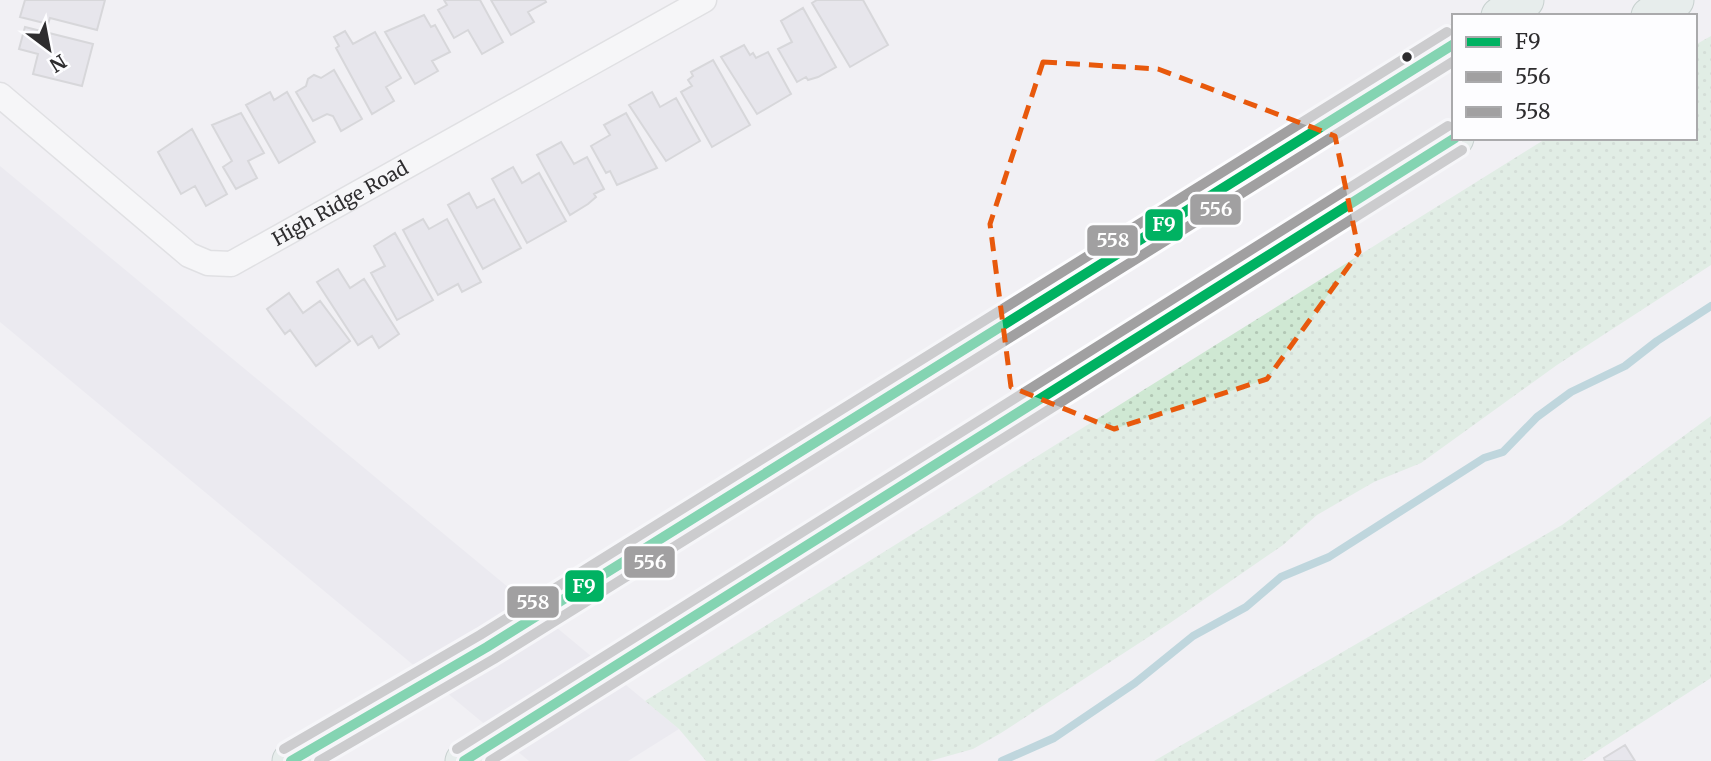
<svg xmlns="http://www.w3.org/2000/svg" width="1711" height="761" viewBox="0 0 1711 761" font-family="Merriweather,serif">
  <style>
    .built { fill: #e5e2eb }
    .grass { fill: url(#grass-dots) }
    .lines { fill: none; stroke-linecap: round; stroke-linejoin: round }
    .stream { stroke: #84b7c2; stroke-width: 8 }
    .building { fill: #dcd9e3; stroke: #b9b8bb; stroke-width: 2 }
    .minor-casing { stroke: #cdcdcf; stroke-width: 27 }
    .primary-casing { stroke: #96aaa2; stroke-width: 39 }
    .minor { stroke: #fdfdfd; stroke-width: 24 }
    .primary { stroke: #dce8e2; stroke-width: 37 }
    .bus-1-casing { stroke: #fdfdff; stroke-width: 16 }
    .bus-2-casing { stroke: #fdfdff; stroke-width: 16 }
    .bus-3-casing { stroke: #fdfdff; stroke-width: 16 }
    .bus-1 { stroke: #00b262; stroke-width: 10 }
    .bus-2 { stroke: #a1a0a1; stroke-width: 10 }
    .bus-3 { stroke: #a1a0a1; stroke-width: 10 }
    .marked { fill: none; stroke: #e8590c; stroke-width: 5; stroke-dasharray: 14 9; stroke-linejoin: round }
    .bus-dot { fill: #2e2d2f; stroke: #fdfdff; stroke-width: 2.5 }
    .labels { text-anchor: middle; dominant-baseline: central; stroke-width: 7; stroke-linejoin: round; paint-order: stroke }
    .street-label { font-size: 19px; fill: #2e2d2f; stroke: #fdfdff }
    .line-badge { stroke: #fdfdff; stroke-width: 2.5 }
    .badge-label { font-size: 19px; text-anchor: middle; font-weight: bold; fill: #fff }
  </style>
  <defs>
    <pattern id="grass-dots" width="8" height="8" patternUnits="userSpaceOnUse" patternTransform="scale(1.75)"><rect width="8" height="8" fill="#cfe8d3"/><path d="M2 2h.1M6 6h.1" fill="none" stroke="#b2c7b5" stroke-width="1.8" stroke-linecap="round"/></pattern>
  </defs>
  <rect width="100%" height="100%" fill="#f1f0f4"/>
  <path class="built" d="M0 166 679 729 628 761H529L0 322Z"/>
  <path class="grass" d="M1711 36V265L1557 365 1421 463 1374 482 1317 515 1283 545 1170 623 1001 733 973 749 930 761H706L679 729 645 701 1547 138H1695V45Z
    M1711 416V678L1582 761H1154L1562 525Z"/>
  <g class="lines">
    <path class="stream" d="M1002 761 1054 738 1135 683 1193 636 1246 607 1281 577 1329 557 1484 458 1503 452 1537 417 1571 392 1625 366 1657 341 1711 306"/>
  </g>
  <path class="building" d="M25 0H105L97 30 50 18 48 24 20 17Z
    M444 0H480L503 42 482 54 468 30 454 38 438 10 447 5Z
    M491 0H545L546 2 528 12 534 22 511 35Z
    M817 0H863L888 45 850 67 812 3Z
    M803 8 836 67 818 77 808 80 806 77 797 82 778 49 792 42 781 21Z
    M424 15 431 27 435 25 450 52 432 61 438 71 415 84 385 32Z
    M25 27 93 44 82 86 33 74 38 54 19 49Z
    M345 31 353 44 375 32 401 78 386 87 394 101 372 114 336 48 339 46 334 37Z
    M744 45 750 55 753 53 756 58 768 52 791 94 757 114 721 57Z
    M713 60 750 125 712 147 681 92 692 86 688 80 693 76 691 72Z
    M334 70 362 119 341 131 333 116 327 114 313 121 296 92 306 86 308 79 314 75 321 78Z
    M270 92 274 100 287 92 315 142 279 163 246 105Z
    M652 92 660 107 676 98 700 141 666 161 629 105Z
    M241 113 264 153 248 161 257 178 236 189 223 167 232 161 212 125Z
    M626 113 657 168 617 185 610 171 606 173 591 146 610 135 604 125Z
    M192 129 227 194 206 206 195 186 181 194 158 152Z
    M561 142 574 164 587 157 604 189 594 194 596 197 588 204 570 215 537 155Z
    M513 167 522 183 539 173 566 221 527 243 492 179Z
    M469 193 477 208 494 199 521 248 483 269 448 205Z
    M423 219 429 229 447 219 481 282 462 292 458 284 438 295 403 230Z
    M395 233 433 300 397 320 371 273 385 266 374 246Z
    M338 269 350 288 364 279 399 334 379 348 372 336 358 345 317 282Z
    M289 293 303 313 320 301 350 341 316 366 290 330 285 334 267 309Z
    M1625 745 1635 761H1605L1604 758Z"/>
  <g class="lines">
    <g class="minor-casing">
      <g id="minor">
        <path id="s1" d="M0 95 189 255 208 263 231 264 704 0"/>
      </g>
    </g>
    <g class="primary-casing">
      <path id="primary" d="M1500 16 1525 0
        M1650 16 1675 0
        M291 761 487 647 1454 44
        M464 761 1455 138"/>
    </g>
    <use href="#minor" class="minor"/>
    <use href="#primary" class="primary"/>
    <g class="bus-1-casing">
      <path id="bus-1" d="M291 761 487 647 1454 44
        M464 761 1455 138"/>
    </g>
    <g class="bus-2-casing">
      <path id="bus-2" d="M319 761 494 659 1454 61
        M490 761 1462 150"/>
    </g>
    <g class="bus-3-casing">
      <path id="bus-3" d="M284 749 480 635 1447 32
        M457 749 1448 126"/>
    </g>
    <use href="#bus-1" class="bus-1"/>
    <use href="#bus-2" class="bus-2"/>
    <use href="#bus-3" class="bus-3"/>
  </g>
  <path d="M0 0H1711V761H0ZM1043 62 1158 69 1335 136 1359 252 1267 379 1114 429 1011 387 990 224Z" fill="#f1f0f4" fill-opacity=".55" fill-rule="evenodd"/>
  <path class="marked" d="M1043 62 1158 69 1335 136 1359 252 1267 379 1114 429 1011 387 990 224Z"/>
  <circle class="bus-dot" cx="1407" cy="57" r="6"/>
  <g class="labels">
    <g class="street-label">
      <text stroke="none"><textPath href="#s1" startOffset="416">High Ridge Road</textPath></text>
    </g>
  </g>
  <g class="line-badge">
    <rect x="1189" y="193" width="53" height="33" rx="7" fill="#a1a0a1"/>
    <rect x="1144" y="208" width="40" height="34" rx="7" fill="#00b262"/>
    <rect x="1086" y="224" width="53" height="33" rx="7" fill="#a1a0a1"/>
    <rect x="623" y="545" width="53" height="34" rx="7" fill="#a1a0a1"/>
    <rect x="564" y="569" width="41" height="34" rx="7" fill="#00b262"/>
    <rect x="506" y="585" width="54" height="34" rx="7" fill="#a1a0a1"/>
  </g>
  <g class="badge-label">
    <text x="1216" y="216">556</text>
    <text x="1164" y="231">F9</text>
    <text x="1113" y="247">558</text>
    <text x="650" y="569">556</text>
    <text x="584" y="593">F9</text>
    <text x="533" y="609">558</text>
  </g>
  <rect x="1452" y="14" width="245" height="126" fill="#fdfdff" stroke="#aaaaac" stroke-width="2"/>
  <rect x="1466" y="37" width="35" height="10" fill="#00b262" stroke="#aaaaac" stroke-width="2"/>
  <text x="1515" y="49" font-size="21" fill="#2e2d2f">F9</text>
  <rect x="1466" y="72" width="35" height="10" fill="#a1a0a1" stroke="#aaaaac" stroke-width="2"/>
  <text x="1515" y="84" font-size="21" fill="#2e2d2f">556</text>
  <rect x="1466" y="107" width="35" height="10" fill="#a1a0a1" stroke="#aaaaac" stroke-width="2"/>
  <text x="1515" y="119" font-size="21" fill="#2e2d2f">558</text>
  <g transform="translate(49 49) rotate(148)" stroke="#fdfdff" stroke-width="5" paint-order="stroke">
  <path d="M0-5L12 26L0 18L-12 26Z" fill="#2e2d2f"/>
  <text y="-10" font-size="19" font-weight="bold" text-anchor="middle" fill="#2e2d2f">N</text>
  </g>
</svg>
